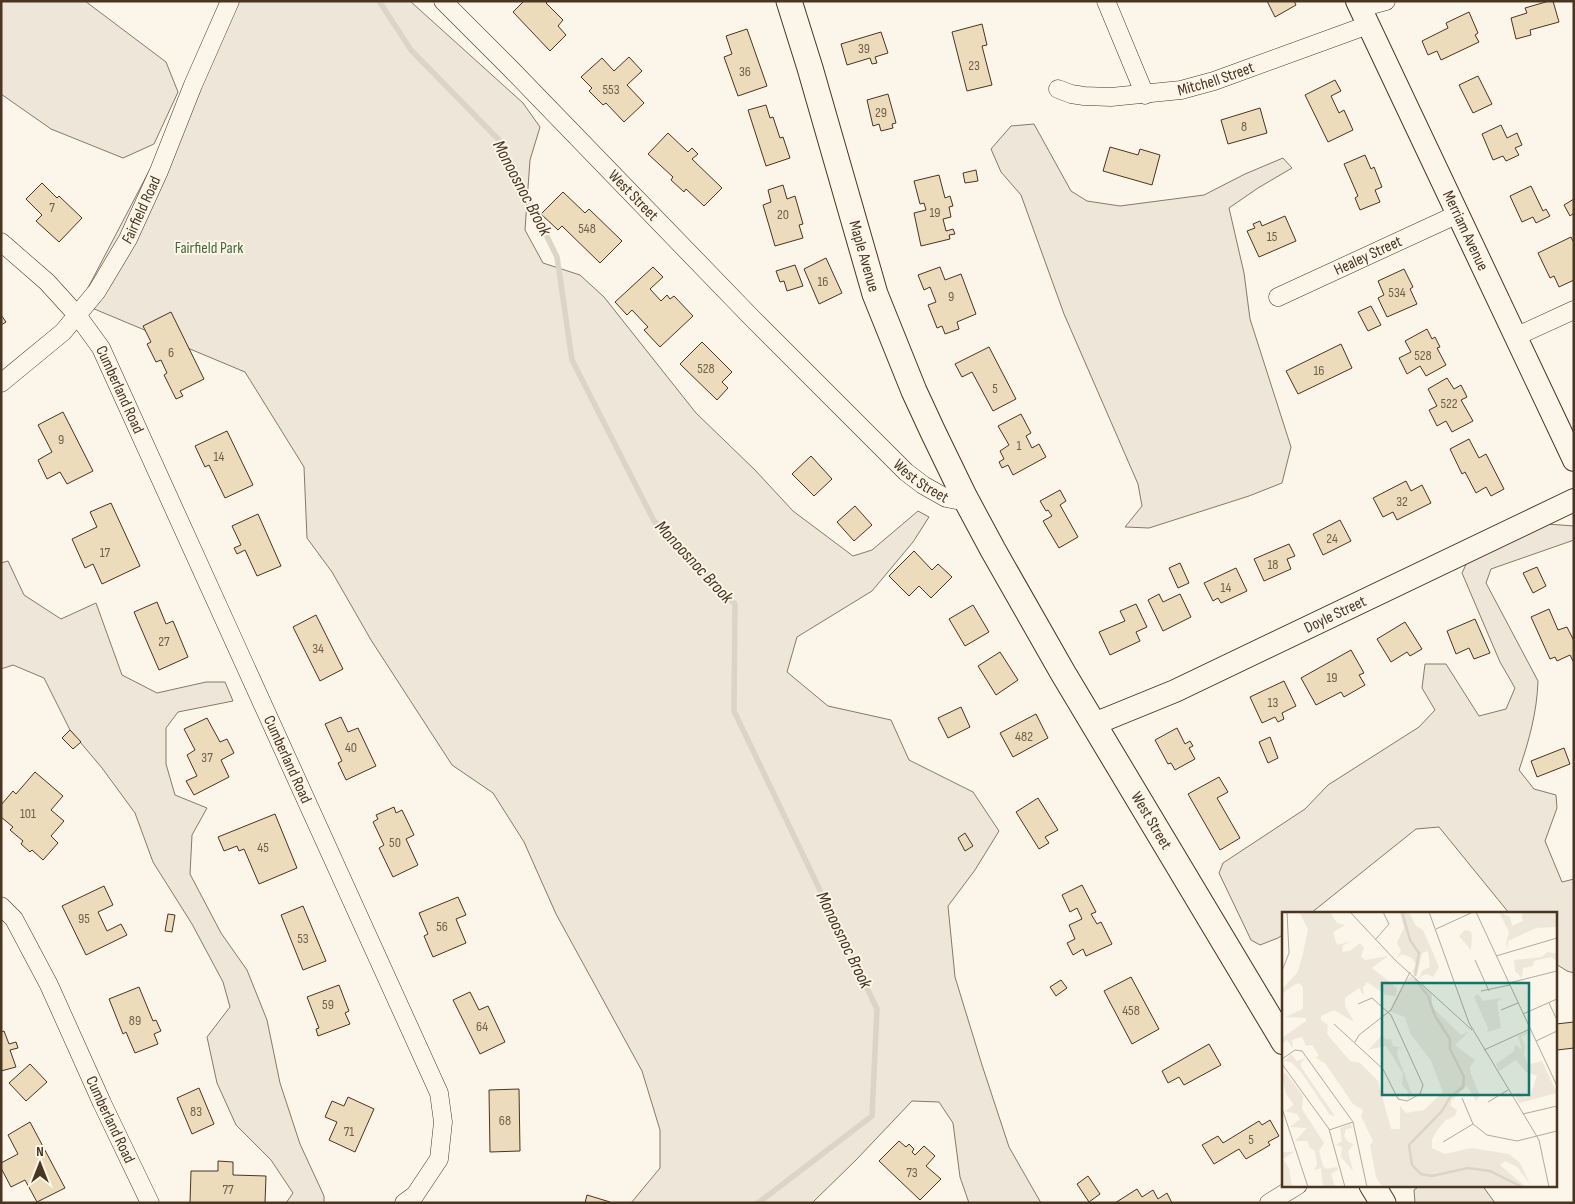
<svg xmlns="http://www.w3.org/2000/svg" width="1575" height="1204" viewBox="0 0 1575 1204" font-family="'Sofia Sans Condensed',sans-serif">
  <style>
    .green { fill: #ede6d9; stroke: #887966 }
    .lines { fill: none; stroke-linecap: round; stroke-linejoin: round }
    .stream { stroke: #dcd4c6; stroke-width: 5.5 }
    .building { fill: #ecdcbc; stroke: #4a3520 }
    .minor-casing { stroke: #4a3520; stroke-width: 19 }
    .tertiary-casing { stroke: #4a3520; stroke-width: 24 }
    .secondary-casing { stroke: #4a3520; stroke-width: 27 }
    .minor { stroke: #fbf6e9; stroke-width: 18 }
    .tertiary { stroke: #fbf6e9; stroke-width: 22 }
    .secondary { stroke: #fbf6e9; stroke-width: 25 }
    .labels { text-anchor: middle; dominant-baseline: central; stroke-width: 4; stroke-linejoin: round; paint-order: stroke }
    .number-label { font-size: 14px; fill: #725f47 }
    .street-label { font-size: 16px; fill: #4a3520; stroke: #fbf6e9 }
    .park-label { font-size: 16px; fill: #436837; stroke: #fbf6e9 }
    .water-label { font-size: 18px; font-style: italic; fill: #4a3520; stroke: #fbf6e9 }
    .inset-river { fill: none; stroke: #dcd4c6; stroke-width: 2.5 }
    .inset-road { fill: none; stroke: #b4a999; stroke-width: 1 }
    .view { fill: #0f766e; fill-opacity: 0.15; stroke: #0f766e; stroke-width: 2.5 }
    .inset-edge { fill: none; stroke: #4a3520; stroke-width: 2.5 }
  </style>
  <rect width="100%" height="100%" fill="#fbf6e9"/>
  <path class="green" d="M1 1H85L166 62 178 92 154 144 123 158 51 129 1 94Z
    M238 1H410L523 103 540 127 530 160 525 230 543 263 580 275 604 297 696 413 755 470 793 511 853 556 872 550 918 511 929 517 913 542 872 591 797 637 787 672 828 706 891 720 909 760 973 792 999 831 975 870 948 906 955 977 982 1065 1009 1147 1041 1203H969L960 1177 953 1123 939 1102 912 1101 856 1160 812 1203H631L660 1168V1130L642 1071 556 914 524 842 493 793 452 765 371 640 332 572 307 538 304 467 245 372 80 303Z
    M1034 124 1071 191 1087 201 1120 206 1204 195 1245 174 1283 158 1292 168 1258 188 1229 208 1244 273 1250 319 1291 447 1282 483 1249 496 1149 528 1125 527 1142 506 1138 484 1064 314 1021 195 1001 172 991 149 1011 126Z
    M1547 524 1574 526V540L1491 569 1486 583 1538 681C1537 712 1529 741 1519 770L1534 789 1556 795 1557 808 1545 841 1562 882 1574 879V973L1567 971 1556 964V913H1509L1439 827 1416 829 1311 913H1284V934L1278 938 1260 945 1251 940 1219 873 1223 863 1305 809 1328 785 1419 727 1435 710 1422 688 1425 664H1446L1479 716 1506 709 1515 688 1500 662 1462 573 1469 558Z
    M8 561 24 595 61 619 96 603 122 675 157 693 206 682H225L233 701 178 712 166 728V764L175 795 207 808 192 835 190 874 221 933 247 970 267 1020 280 1083 300 1144 324 1196V1203H286L293 1193 271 1160 236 1125 217 1083 207 1037 230 1007 223 982 192 924 153 862 135 813 102 768 70 730 44 678 13 665 1 669V563Z
    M1421 1185H1482L1495 1203H1415L1414 1190Z"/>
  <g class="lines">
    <path class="stream" d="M379 1 411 50 500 141 557 257 572 360 654 521 735 604 734 711 877 1009 872 1116 758 1203"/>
  </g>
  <path class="building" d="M524 1H548L546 3 563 20 558 26 566 35 550 51 513 12Z
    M1267 1H1294L1296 5 1275 17Z
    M1549 1H1553L1559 22 1530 30 1531 35 1516 39 1511 18 1527 13 1525 8Z
    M1469 12 1478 33 1475 35 1479 42 1441 60 1437 51 1428 55 1422 41 1448 28 1446 23Z
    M982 24 987 45 982 46 992 85 967 91 952 32Z
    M747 29 767 86 738 96 724 57 732 54 726 36Z
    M881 32 888 53 875 57 877 63 872 64 870 58 847 65 841 44Z
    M629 57 642 71 627 85 644 103 624 122 606 103 603 105 589 91 592 88 581 77 602 58 614 71Z
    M1478 76 1492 104 1473 113 1459 85Z
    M1335 80 1341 91 1331 96 1339 113 1344 110 1353 130 1328 142 1305 95Z
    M888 94 896 123 892 124 893 128 881 131 879 124 873 126 867 100Z
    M766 105 770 118 773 117 780 138 783 137 790 158 766 166 748 110Z
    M1260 108 1267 133 1228 144 1221 120Z
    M1501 125 1507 138 1517 133 1522 145 1515 148 1519 155 1506 161 1503 156 1493 160 1482 134Z
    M668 133 688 152 692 148 698 154 692 159 722 188 704 206 686 189 684 192 671 180 673 177 648 154Z
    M1110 147 1138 155 1140 149 1160 155 1152 185 1103 171Z
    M1365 155 1371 169 1374 167 1382 187 1375 190 1380 202 1360 210 1355 198 1358 196 1344 164Z
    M976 170 978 181 965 183 963 173Z
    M939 175 945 198 950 196 953 206 949 207 951 217 943 219 946 231 953 229 955 234 949 235 950 239 921 246 914 213 926 210 924 203 920 204 914 181Z
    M42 183 57 198 59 196 82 218 59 242 36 221 42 215 26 199Z
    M783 185 787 199 795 196 803 224 799 225 803 238 775 246 763 205 771 202 768 190Z
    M1531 186 1543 211 1546 209 1550 216 1536 223 1533 217 1522 222 1510 196Z
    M563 192 585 213 589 209 622 241 600 263 562 226 558 230 541 214Z
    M1574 199V213L1570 216 1564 205Z
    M1285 216 1296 241 1259 257 1247 231 1255 228 1253 224 1260 221 1262 226Z
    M1571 237 1574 243V280L1559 287 1554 276 1550 278 1538 253Z
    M826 258 842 293 819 304 804 269Z
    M795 265 803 286 787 291 784 281 780 282 776 271Z
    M653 267 663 277 650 289 661 301 667 295 670 299 674 296 693 316 660 347 644 330 648 327 632 310 627 315 615 302Z
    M940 267 945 280 961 274 976 314 957 322 959 329 945 334 942 326 937 328 928 305 936 302 930 287 924 290 918 275Z
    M1404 269 1413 287 1410 289 1417 304 1387 317 1378 298 1384 295 1378 281Z
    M1371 306 1381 325 1368 331 1358 312Z
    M171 312 204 379 180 391 183 396 176 399 164 375 167 373 161 360 156 362 147 344 151 342 143 326Z
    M1 315 6 322 1 325Z
    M1427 329 1432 339 1435 337 1440 347 1437 348 1446 365 1426 376 1420 366 1407 374 1399 358 1411 352 1405 341Z
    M702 342 732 372 722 382 728 388 717 400 680 364Z
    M1341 344 1352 368 1298 394 1286 371Z
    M989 347 1016 399 993 411 972 372 962 377 955 364Z
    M1447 378 1454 389 1461 385 1467 397 1461 400 1473 421 1452 432 1446 421 1437 426 1429 410 1437 406 1428 389Z
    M63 412 93 471 67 484 60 472 47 479 38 460 52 452 38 425Z
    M1021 414 1031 433 1026 436 1032 448 1039 444 1046 457 1013 475 1008 465 1002 468 999 462 1004 459 1000 451 1009 445 998 426Z
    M227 431 253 485 225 498 209 465 205 467 195 446Z
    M1469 439 1479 458 1486 454 1504 489 1491 496 1486 487 1476 493 1465 472 1462 474 1450 449Z
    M811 456 832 479 814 496 792 474Z
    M1406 481 1411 491 1422 485 1431 503 1397 520 1393 512 1383 517 1373 498Z
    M1060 490 1066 501 1060 505 1078 537 1059 548 1043 521 1052 516 1048 510 1046 511 1040 501Z
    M111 503 140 566 102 584 93 564 85 568 72 539 97 527 90 512Z
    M855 506 872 525 854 541 837 522Z
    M258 514 281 566 257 576 245 550 237 554 234 548 241 545 232 526Z
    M1340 520 1351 541 1323 555 1313 534Z
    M1289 544 1295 556 1287 559 1291 569 1264 581 1254 559Z
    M914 551 932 570 938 564 952 577 931 598 919 586 909 596 889 576Z
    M1180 563 1189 583 1178 588 1169 568Z
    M1537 567 1546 586 1533 593 1523 573Z
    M1236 568 1247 591 1221 603 1218 598 1213 601 1204 583Z
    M1159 594 1163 602 1180 594 1191 617 1163 631 1148 600Z
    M157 602 166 624 173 621 188 657 159 670 134 612Z
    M1136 604 1147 627 1136 632 1140 641 1110 655 1099 632 1125 621 1120 611Z
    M973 605 989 632 965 646 949 619Z
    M1549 609 1558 630 1567 627 1574 641V663L1570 655 1557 661 1555 657 1550 659 1531 617Z
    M316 615 343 669 320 681 293 627Z
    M1475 619 1490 653 1474 659 1469 648 1456 654 1447 631Z
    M1405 622 1422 649 1410 656 1407 652 1391 662 1377 639Z
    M1351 650 1364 673 1359 675 1365 685 1344 697 1341 692 1316 705 1301 678Z
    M1000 652 1018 680 996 695 978 666Z
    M1284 681 1296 706 1282 713 1284 719 1278 722 1275 717 1262 723 1250 697Z
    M961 707 970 727 948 738 938 718Z
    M1036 714 1048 738 1013 757 1000 733Z
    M341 717 348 732 358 728 376 766 346 780 338 763 342 761 325 724Z
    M207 718 220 742 227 739 234 753 221 760 229 777 194 795 186 781 197 776 187 755 195 750 184 729Z
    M1177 728 1185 744 1190 741 1193 746 1189 748 1195 759 1175 770 1171 763 1168 764 1155 740Z
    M70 730 81 742 73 749 62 738Z
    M1270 737 1278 758 1268 763 1259 742Z
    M1564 748 1570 764 1537 777 1531 761Z
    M35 772 63 796 51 810 64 821 51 836 58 843 43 860 32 850 30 852 21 844 23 841 10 830 13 827 1 817V805L13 791 16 794Z
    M1219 777 1228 792 1217 798 1240 838 1220 850 1188 794Z
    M1038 798 1058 830 1045 837 1049 843 1039 849 1016 812Z
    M394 807 396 813 402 810 414 835 406 839 418 865 393 877 379 848 384 845 373 822 378 819 376 815Z
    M275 814 297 868 259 884 244 849 239 851 237 846 224 851 218 837Z
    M965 833 973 846 965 851 958 838Z
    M1082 885 1096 912 1091 914 1097 924 1101 922 1112 944 1086 956 1083 949 1073 955 1067 943 1075 939 1069 925 1082 919 1077 908 1070 912 1062 895Z
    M104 886 113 905 98 912 107 931 121 924 127 935 86 955 62 906Z
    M458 897 466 915 456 919 466 943 433 957 424 936 428 934 419 913Z
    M303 906 326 961 303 970 281 915Z
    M168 914 175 915 172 932 165 931Z
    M1131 977 1159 1029 1132 1044 1104 991Z
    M1061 980 1067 988 1056 996 1050 987Z
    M339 985 349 1011 345 1013 350 1024 318 1036 316 1029 319 1028 307 997Z
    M139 987 153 1021 156 1020 161 1031 154 1034 158 1044 135 1053 126 1032 123 1034 109 999Z
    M470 992 479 1010 488 1006 505 1042 480 1054 453 1000Z
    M1574 1022V1048L1557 1050 1556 1024Z
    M4 1031 9 1044 16 1042 18 1048 10 1050 16 1067 1 1071V1032Z
    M1209 1044 1221 1065 1184 1085 1179 1077 1168 1083 1162 1071Z
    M30 1064 47 1082 26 1101 9 1083Z
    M199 1088 214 1124 192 1134 177 1098Z
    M519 1089 520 1151 490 1152 489 1090Z
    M348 1097 374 1109 355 1152 329 1140 337 1122 325 1117 332 1101 344 1106Z
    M1270 1120 1279 1136 1268 1142 1270 1145 1246 1159 1239 1149 1214 1164 1202 1145 1218 1136 1223 1143 1259 1121 1262 1125Z
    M30 1122 65 1188 37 1202 25 1180 11 1187 1 1168V1163L18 1154 8 1135Z
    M899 1141 906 1147 909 1144 914 1149 912 1152 915 1155 924 1146 935 1156 926 1166 941 1179 920 1200 879 1161Z
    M218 1161 233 1162V1175L266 1176 265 1203H190L191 1171H218Z
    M1088 1176 1100 1194 1089 1202 1077 1184Z
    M1137 1189 1142 1197 1153 1190 1158 1199 1167 1193 1172 1203H1115Z
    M587 1195 610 1202V1203H585Z"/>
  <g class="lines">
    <g class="minor-casing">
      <g id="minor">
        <path id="s1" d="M443 1 510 68 753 319 906 472 923 485 946 498 967 502"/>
        <path d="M1106 1 1145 95"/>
        <path d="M1360 8 1386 1"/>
        <path id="s2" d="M1058 89 1071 94 1084 96 1111 97 1181 90 1214 81 1368 25"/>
        <path id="s3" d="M1 242 47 282 77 315 101 348 439 1093 443 1122 439 1159 415 1195 404 1203"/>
        <path id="s4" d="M1278 297 1458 214"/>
        <path d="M1515 337 1574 310"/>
        <path id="s5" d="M1 383 63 332 97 291 128 239 159 171 193 85 230 1"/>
        <path id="s6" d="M1 906 14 919 49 985 102 1103 150 1203"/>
        <path d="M1269 1203 1298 1185"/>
      </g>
    </g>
    <g class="tertiary-casing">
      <g id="tertiary">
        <path id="s7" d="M1357 1 1574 460"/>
        <path id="s8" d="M1094 724 1175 691 1574 500"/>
      </g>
    </g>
    <g class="secondary-casing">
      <g id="secondary">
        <path id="s9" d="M789 1 810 68 875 294 914 391 933 432 964 496 993 550 1063 673 1284 1042"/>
        <path d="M1372 1185 1383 1203"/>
      </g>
    </g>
    <use href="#minor" class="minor"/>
    <use href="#tertiary" class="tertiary"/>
    <use href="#secondary" class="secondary"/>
  </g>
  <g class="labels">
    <g class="number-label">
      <text x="864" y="48">39</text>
      <text x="974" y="65">23</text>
      <text x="745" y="71">36</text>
      <text x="611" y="89">553</text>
      <text x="881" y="112">29</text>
      <text x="1244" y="126">8</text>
      <text x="52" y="207">7</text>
      <text x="935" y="212">19</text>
      <text x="783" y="214">20</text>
      <text x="587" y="228">548</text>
      <text x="1272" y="236">15</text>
      <text x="823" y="281">16</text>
      <text x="1397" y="292">534</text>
      <text x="951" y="296">9</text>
      <text x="171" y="352">6</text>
      <text x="1423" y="355">528</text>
      <text x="706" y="368">528</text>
      <text x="1319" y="370">16</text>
      <text x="995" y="388">5</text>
      <text x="1449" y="403">522</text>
      <text x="61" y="439">9</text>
      <text x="1019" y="445">1</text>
      <text x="219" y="456">14</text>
      <text x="1402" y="501">32</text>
      <text x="1332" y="538">24</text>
      <text x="105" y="552">17</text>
      <text x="1273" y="564">18</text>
      <text x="1226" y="587">14</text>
      <text x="164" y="641">27</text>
      <text x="318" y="648">34</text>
      <text x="1332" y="677">19</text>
      <text x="1273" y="702">13</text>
      <text x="1024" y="736">482</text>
      <text x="351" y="747">40</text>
      <text x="207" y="757">37</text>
      <text x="28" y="813">101</text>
      <text x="395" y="842">50</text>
      <text x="263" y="847">45</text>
      <text x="84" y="918">95</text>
      <text x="442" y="926">56</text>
      <text x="303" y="938">53</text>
      <text x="328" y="1004">59</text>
      <text x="1131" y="1010">458</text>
      <text x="135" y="1020">89</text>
      <text x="482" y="1026">64</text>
      <text x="196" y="1111">83</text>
      <text x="505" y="1120">68</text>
      <text x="349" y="1131">71</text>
      <text x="1251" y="1139">5</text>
      <text x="912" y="1172">73</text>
      <text x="228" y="1189">77</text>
    </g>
    <g class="street-label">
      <text stroke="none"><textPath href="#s2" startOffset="161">Mitchell Street</textPath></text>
      <text stroke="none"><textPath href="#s1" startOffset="272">West Street</textPath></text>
      <text stroke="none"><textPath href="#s5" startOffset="226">Fairfield Road</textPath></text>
      <text stroke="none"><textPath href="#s7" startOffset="254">Merriam Avenue</textPath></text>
      <text stroke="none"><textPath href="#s4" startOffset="99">Healey Street</textPath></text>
      <text stroke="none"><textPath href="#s9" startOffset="266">Maple Avenue</textPath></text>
      <text stroke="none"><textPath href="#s3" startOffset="192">Cumberland Road</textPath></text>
      <text stroke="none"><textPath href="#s1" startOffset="678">West Street</textPath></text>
      <text stroke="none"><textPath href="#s8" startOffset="265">Doyle Street</textPath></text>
      <text stroke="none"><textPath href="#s3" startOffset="598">Cumberland Road</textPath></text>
      <text stroke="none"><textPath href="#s9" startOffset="901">West Street</textPath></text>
      <text stroke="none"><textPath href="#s6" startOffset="241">Cumberland Road</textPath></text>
    </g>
    <g class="park-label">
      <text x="209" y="248">Fairfield Park</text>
    </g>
    <g class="water-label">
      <text transform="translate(522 188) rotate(62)">Monoosnoc Brook</text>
      <text transform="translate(694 562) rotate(47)">Monoosnoc Brook</text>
      <text transform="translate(844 940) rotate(64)">Monoosnoc Brook</text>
    </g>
  </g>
  <g transform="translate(1282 912)">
    <rect width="275" height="275" fill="#fbf6e9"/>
    <path d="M17 0H48L55 11 63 13 51 20 55 33 70 29 61 33 60 40 68 39 78 31 82 36 79 45 83 48 106 44 90 56 115 76 114 84 104 83 85 70 81 76 82 84 77 76 63 86V94L72 110 52 98 39 104V108L46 113 45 122 68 149 78 151 96 169 109 217H118V194L124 201 142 198 161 180 149 149 128 121 123 105 107 99 122 70 130 64 150 82V95L174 118 179 123 187 119 173 133 193 148 188 155 189 162 198 184 194 189 185 174 169 189V194L175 198 173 204 164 208 156 217 150 227V236L163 242 189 236 227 242 238 251 248 272 235 255 223 249 218 253 244 275H100L94 265 88 233 91 229 79 204 81 198 71 192 43 151 34 146 37 143 30 133 24 134 20 125 10 128 11 136 5 128 0 132V126L24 109V106L3 105 21 97V75L17 71 12 73 0 82V77L15 61 20 46 26 17ZM118 0H127L134 14 141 18 157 55 151 65 144 62 138 65 140 59 148 55 146 39 140 41 135 63 130 60 134 53 130 46 120 42 114 47 119 39 115 30 122 16ZM217 0 228 5 230 14 241 9 239 0H275V15L254 16 226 29 225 37 224 31 227 20ZM183 18 188 19 190 23 189 38 177 24ZM265 40 275 42V49L270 45 252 49 251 54 241 56 240 66 233 59 232 48 260 45ZM196 82 201 89 220 86 215 90 219 116 205 120 206 116 192 85ZM244 120 247 121 239 125 243 134 242 143 246 153 260 149 275 181 237 191 232 182 238 181 243 186 248 184 255 164 244 160 234 148 217 159 214 152 232 139 233 133 240 137 236 124ZM100 123 105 128 109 127 111 134 121 136 116 137 115 142 130 182 125 188 127 182 120 172 121 162 104 134 86 138ZM9 142 15 149 24 146 19 150V155L53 204 48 203 19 160 9 150 2 149ZM3 160 21 184 20 197 42 231 37 239 41 254 44 257 55 255 56 258 49 262 53 275H41L39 256 32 258 35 253 33 239 27 235 26 229H13L25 216 8 215 18 207 15 202 3 199 12 193 4 182 0 164ZM69 212 70 216 64 217 62 224 66 230 72 232 66 239 71 259 59 245 60 235 54 233 60 229 58 216ZM0 240H12L1 247 7 256 10 275H0Z" fill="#ede6d9"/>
    <path class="inset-river" d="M120 0 128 28 137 41 133 64M133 67 146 84 153 104 168 127V137L182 165 181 175 168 185 160 199 127 233 130 253 139 262 150 264 186 256 208 259 238 274"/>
    <path class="inset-road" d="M68 0 113 48 190 118M147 0 187 111 257 228 267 275M194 0 275 174M154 17 191 0M93 28 107 12 101 0M214 44 275 26M193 48 207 79M0 59 7 41 5 0M227 71 275 59M199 79 228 73M267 91 275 108M219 98 236 91M241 102 275 87M52 112 101 157 116 187 125 189 138 182 141 173 109 103 90 86 76 92M254 129 275 119M73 130 77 123 109 98 128 60M202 138 248 117M0 147 13 138 20 139 71 210 85 275M0 152 47 217 63 275M180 186 191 212 205 223 235 229 275 219M206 190 226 178M0 196 26 275M241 202 275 194M47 218 71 210M161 230 191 212"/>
    <path class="view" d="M100 71H247V183H100Z"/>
    <rect width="275" height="275" class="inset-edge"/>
  </g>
  <rect width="1575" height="1204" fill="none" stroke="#4a3520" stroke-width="5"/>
  <g transform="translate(40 1164)" stroke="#fbf6e9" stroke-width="4" paint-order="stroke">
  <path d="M0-4L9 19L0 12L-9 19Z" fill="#4a3520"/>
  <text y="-8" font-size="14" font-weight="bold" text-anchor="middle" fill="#4a3520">N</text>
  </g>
</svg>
